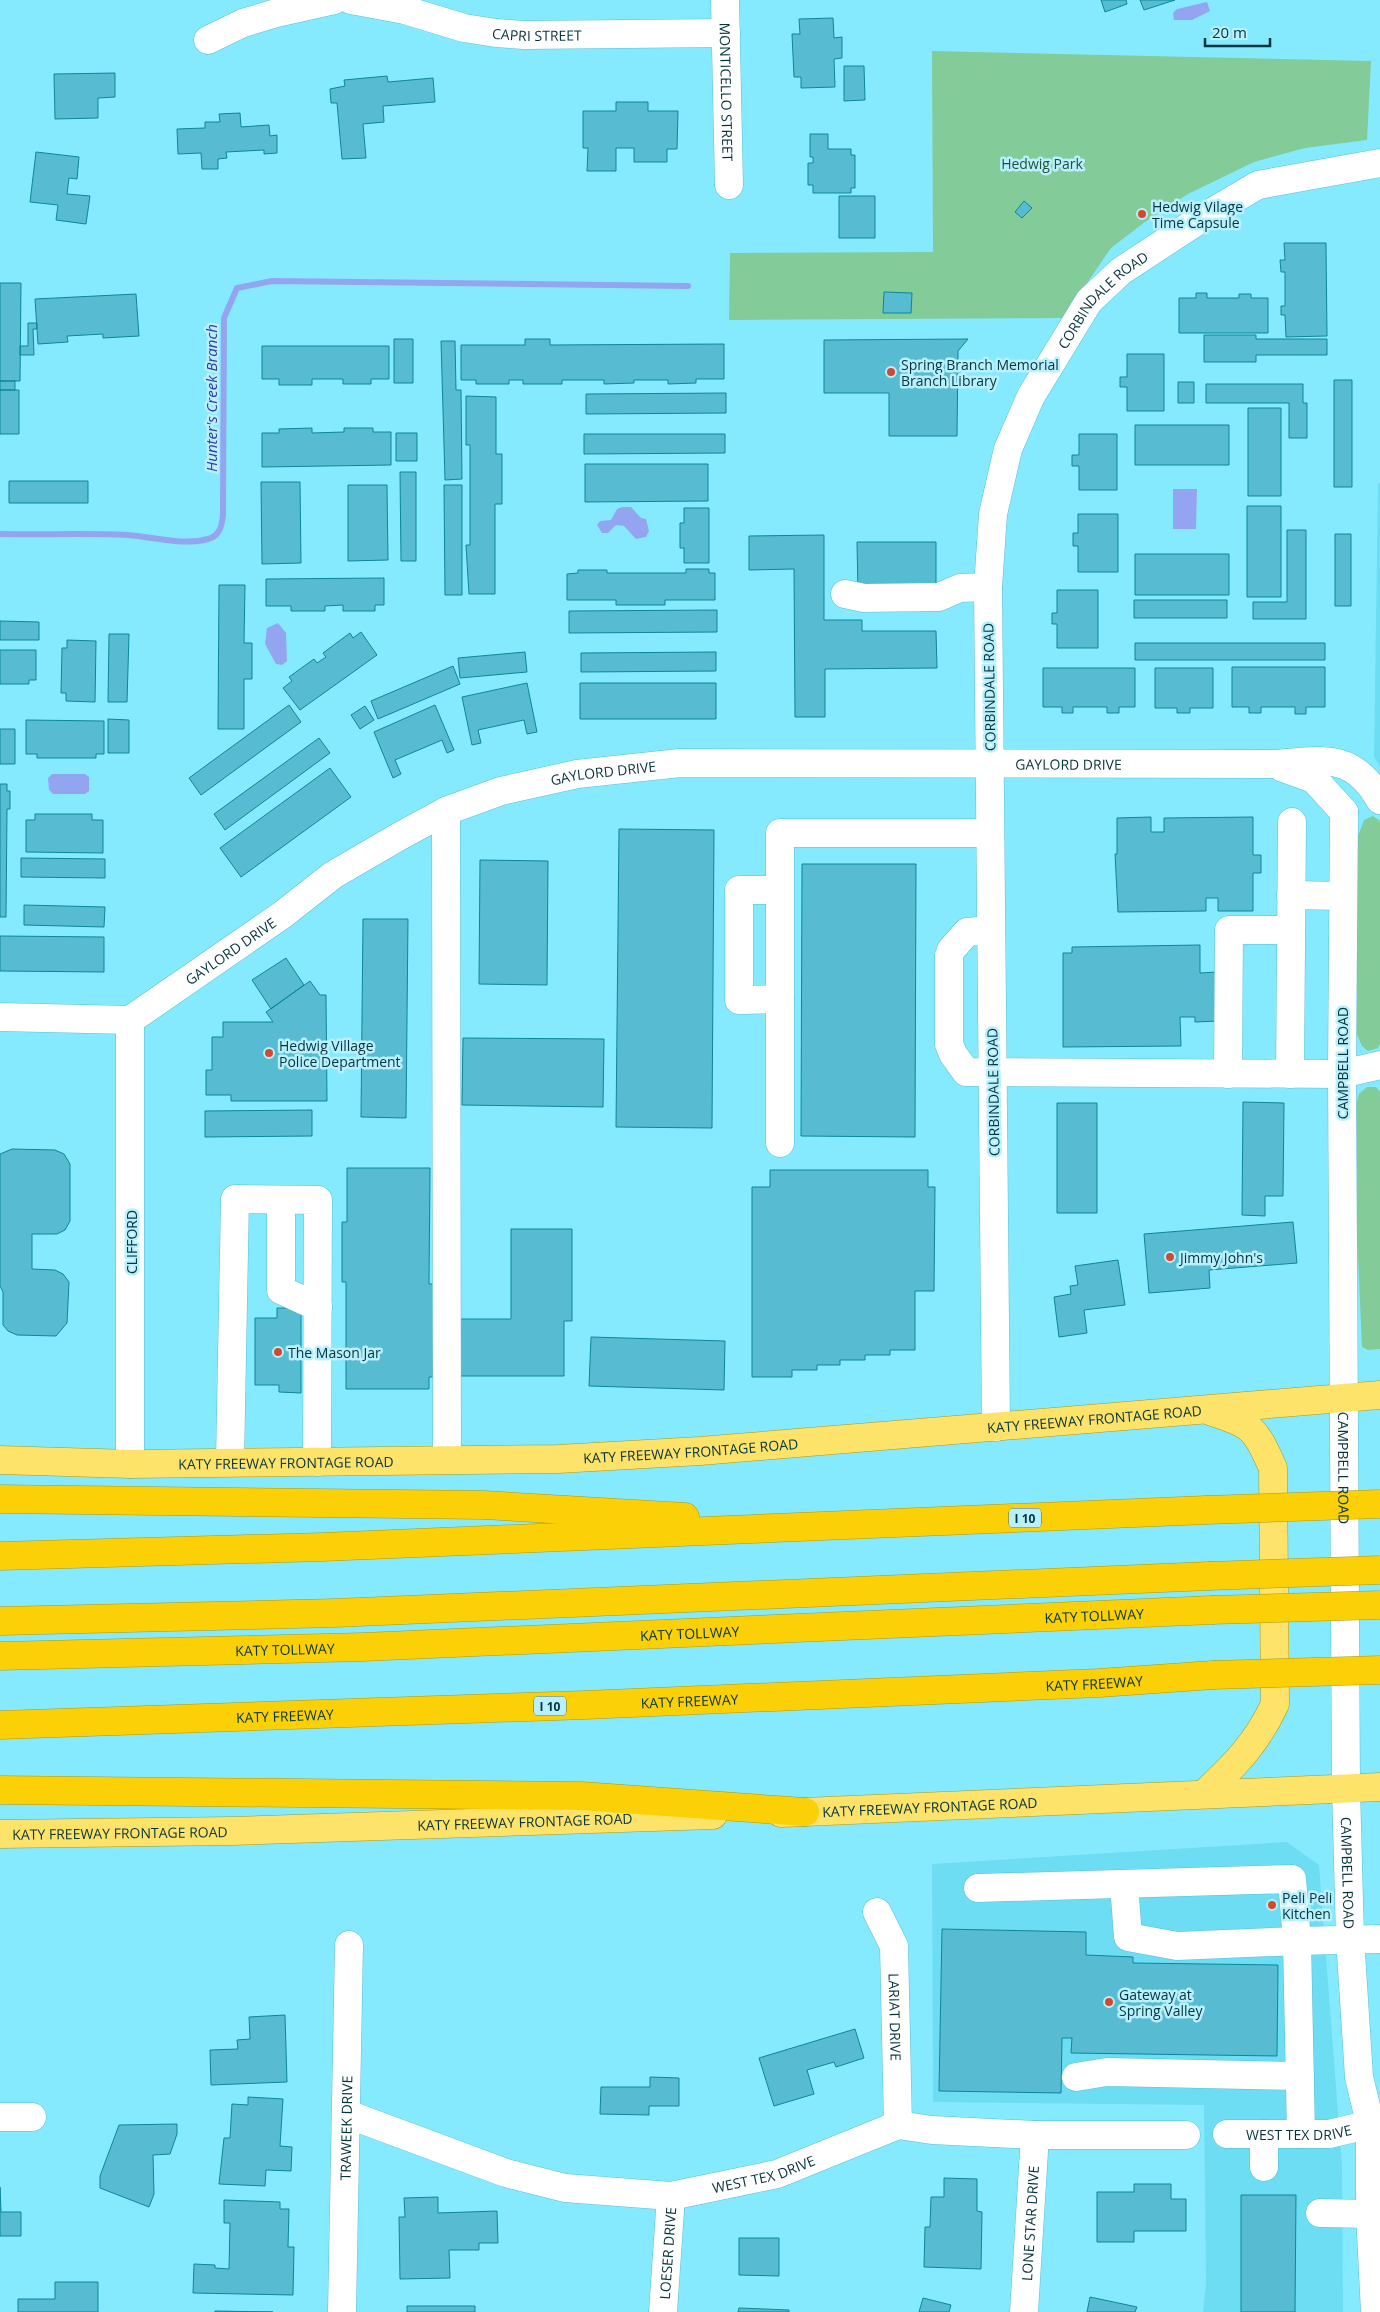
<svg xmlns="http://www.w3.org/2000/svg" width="1380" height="2312" viewBox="0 0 1380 2312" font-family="'Open Sans',sans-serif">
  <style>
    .built { fill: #6dddf4 }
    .green { fill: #83cb99 }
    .water { fill: #93a5f1 }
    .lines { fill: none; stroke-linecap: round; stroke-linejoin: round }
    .stream { stroke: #93a5f1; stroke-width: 6 }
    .building { fill: #57bcd1; stroke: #0c869a }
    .minor-casing { stroke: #5abfd4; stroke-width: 29 }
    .major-casing { stroke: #a6991a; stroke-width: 29 }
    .highway-casing { stroke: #a6991a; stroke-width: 29 }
    .minor { stroke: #fff; stroke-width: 28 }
    .major { stroke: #fde36a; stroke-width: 28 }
    .highway { stroke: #fcd007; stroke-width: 28 }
    .highway-bridge-casing { stroke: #a6991a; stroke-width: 29; stroke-linecap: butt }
    .highway-bridge { stroke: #fcd007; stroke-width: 28 }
    .poi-dot { fill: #d4492d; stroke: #b9f0fd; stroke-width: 2 }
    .labels { text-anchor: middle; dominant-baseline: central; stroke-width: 5; stroke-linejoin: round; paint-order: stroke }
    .shield { fill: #b9f0fd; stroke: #3b6c76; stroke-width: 1 }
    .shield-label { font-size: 12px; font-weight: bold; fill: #05343c }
    .street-label { font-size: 14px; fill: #05343c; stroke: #b9f0fd }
    .park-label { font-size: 14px; fill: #244f33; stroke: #b9f0fd }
    .poi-label { font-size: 14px; fill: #05343c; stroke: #b9f0fd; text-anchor: start }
    .water-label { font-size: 15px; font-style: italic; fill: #3239a6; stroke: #b9f0fd }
  </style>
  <rect width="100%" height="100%" fill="#86eaff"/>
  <path class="built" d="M1378 483H1380V767L1374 757Z
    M1287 1842 1319 1865 1342 2165 1343 2312H1203L1206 2283 1204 2105 933 2102 932 1864Z"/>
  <path class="green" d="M932 51 1371 61 1367 140 1305 148 1254 162 1188 194 1145 222 1111 248 1063 318 729 320 730 253 933 252Z
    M1373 816 1380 821V1043L1378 1048 1368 1051 1362 1046 1352 1023 1357 839 1364 820Z
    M1367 1087H1376L1380 1092V1349L1368 1350 1362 1347 1352 1120 1359 1094Z"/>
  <path class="water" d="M1207 2 1210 11 1192 20H1174L1173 13 1177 9Z
    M1173 489H1197L1196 529H1173Z
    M622 507H631L641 518 646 519 649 531 646 537 636 539 624 526 616 525 608 533H602L597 525 600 521 611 520 617 509Z
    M278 623 286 633 287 661 282 665 276 664 265 644 267 628Z
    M52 774H85L89 777V791L85 794H53L49 790 48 778Z"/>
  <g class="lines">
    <path class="stream" d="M0 534C42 535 85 533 128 535 154 537 182 546 208 539 220 536 222 525 223 515L224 318 237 288 272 281 688 286"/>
  </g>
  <path class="building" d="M1101 0H1126L1127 4 1105 12Z
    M1140 0H1175L1144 10Z
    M833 18 834 38 842 37V58L834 59 835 87 801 88V77H794L792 34H800L799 19Z
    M844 66H864L865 100 844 101Z
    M115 73V97L98 98V118L55 119 54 74Z
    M387 76 388 82 433 78 435 102 383 106 384 122 363 124 366 158 342 159 337 103H331L330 89 345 86 344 80Z
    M616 102H648V111H678L677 149H667V162H634V148H616V171H587L588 148H583V111H616Z
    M240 113 241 127 269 125 270 136 277 135V153L264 154V150L226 152 227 158 218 159V169H202L201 153 178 154 177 129 205 128V122H220L219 114Z
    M810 134H828V149H851V155H855V188H851V193H813V185H808V163H813V157H810Z
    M36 152 79 157 77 179 69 178 67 194 90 196 86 224 56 220 58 205 30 202Z
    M839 196H875V238H839Z
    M1024 201 1032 208 1022 218 1015 212Z
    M1284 243H1326L1327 336 1286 337 1285 315H1281V306H1285V272H1281L1280 260H1285Z
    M0 283H21L20 381H0Z
    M884 292 912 293 911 313H883Z
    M1196 293H1207V298H1239V294H1251V298H1268V333H1179V298H1196Z
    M136 294 139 336 103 338V334L67 336 68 342 38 344 35 299Z
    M28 323H37V329H33L34 355H20V346H28Z
    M1204 335H1256V339H1327V355H1256V362H1204Z
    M394 339H413V383H394Z
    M525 339H550V345L724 344V379H696V383L668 384V380H634V383L604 384V380H562V384H523V380H509V384H476V380H461V345H525Z
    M968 339 958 351 957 436H889V393H824V340Z
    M441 341H455L456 390H461L462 479 445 480Z
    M262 346H389V379H371V384H343V379H312V385H279V379H262Z
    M1127 354H1164V411H1127V387H1120V377H1127Z
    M1334 380H1352V487H1334Z
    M0 381H15V390H0Z
    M1178 382H1194V403H1178Z
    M1206 384H1303V403H1307V438H1289V403H1206Z
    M0 390H19V434H0Z
    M726 393V413L586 414V394Z
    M466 396 496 397V454H502V504H495V594H469L466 545H470V445H466Z
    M1248 408H1281V496H1248Z
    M1135 425H1229V465H1135Z
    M312 428V433L344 432V428H373V432H391V465L262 467V433H279V429Z
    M396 433H417V461H396Z
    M584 434H725V453L584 454Z
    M1079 434H1117V490H1079V466H1072V455H1079Z
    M585 464H708V501L585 502Z
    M400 472H416V561H401Z
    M9 481H88V503H9Z
    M261 482H300L301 563 262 564Z
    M348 485H387L388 560 348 561Z
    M444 485H462V595H445Z
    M1247 506H1281V597H1247Z
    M684 508H709V563H684V548H680V523H684Z
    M1078 514H1118V572H1078V546H1073V533H1078Z
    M1287 530H1306V619H1253V602H1287Z
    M1335 534H1351V606H1335Z
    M824 535V620H862V631H936L937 668 825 669V717H795L794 569 749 570V536Z
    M857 542H936V593H858Z
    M1135 554H1229V595H1135Z
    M686 569H709V573H715V600H665V605H616V600H567V574L578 573V570H607V573H686Z
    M384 578V605H375V611H343V605L325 606V611H291V606H266V579Z
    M219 585H245L244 643H252V679H244V729H218Z
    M1057 590H1098V648H1057V624H1052V613H1057Z
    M1134 600H1227V618H1134Z
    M717 610V632L569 633V611Z
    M0 621 39 622V640H0Z
    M361 632 377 655 300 710 283 688 292 681 289 677 314 659 317 663 326 657 323 653 350 633 353 638Z
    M109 634H129L127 702H108Z
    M67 640 96 641 95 702 66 701V693H61L62 648H67Z
    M1135 643H1325V660H1135Z
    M0 650H36V680H29V684H0Z
    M525 652 527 672 460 678 458 658Z
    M716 652V671L581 672V653Z
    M453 666 460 684 378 719 371 701Z
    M1232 667H1325V707H1306V714H1295V707H1261V713H1249V707H1232Z
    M1043 668H1135V707H1119V713H1107V707H1073V713H1062V707H1043Z
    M1155 668H1213V708H1190V713H1177V708H1155Z
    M527 683 537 732 527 734 524 720 478 730 481 743 472 745 462 697Z
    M580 683H716V719H580Z
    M289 705 301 722 201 795 189 778Z
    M435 705 454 750 447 753 442 740 395 760 401 774 393 778 374 732Z
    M365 706 374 720 360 729 351 715Z
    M108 719 129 720V753H108Z
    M26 720 104 721V754H96V758H37V754H26Z
    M0 729H15V764H0Z
    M319 738 330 753 225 830 214 814Z
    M330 768 351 797 241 877 220 848Z
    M0 784H7V791H10V809H7L6 917H0Z
    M35 814H92V820H103V853L26 852V820H35Z
    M1151 817V832H1164V818L1253 817V855H1261V873H1253V911H1218V898H1206V911L1118 912 1115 854H1117V818Z
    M619 829 714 830 712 1128 616 1127Z
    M21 858 105 859V878L21 877Z
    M480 860 548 861 547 985 479 984Z
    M802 864H916L915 1137 801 1136Z
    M24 905 105 907 104 927 24 925Z
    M363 919H408L406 1118 361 1117Z
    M0 936 104 937V972L0 971Z
    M1200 945V973L1218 972 1219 1021 1195 1022V1017H1180L1181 1046 1063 1047V953H1072V947Z
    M286 958 304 985 271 1009 252 980Z
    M310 981 320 995H326L327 1101H231V1095H206V1070H212V1037H223V1022H273L266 1012Z
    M463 1038 604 1039 603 1107 462 1105Z
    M1243 1102 1284 1103 1283 1196H1265V1216L1242 1215Z
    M1057 1103H1097V1213H1057Z
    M312 1110V1136L205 1137V1111Z
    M12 1149 55 1150 64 1154 70 1164V1221L65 1230 57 1234H32V1269L55 1270 63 1274 69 1282 67 1323 56 1336 17 1335 8 1331 3 1325V1292L0 1286V1154Z
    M347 1168H430L429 1284H434L433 1377H429V1389H346V1282H342V1222H347Z
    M770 1170H928V1187H935L934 1291H915V1350H890V1355H865V1360H840V1365H817V1370H792V1377H752V1187H770Z
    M1293 1222 1297 1263 1209 1270 1210 1288 1149 1293 1144 1234Z
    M511 1229H572V1321H564V1376H459V1319H511Z
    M1118 1260 1125 1305 1084 1310 1087 1333 1059 1337 1054 1297 1071 1294 1070 1286 1078 1285 1075 1266Z
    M277 1308H301V1393L279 1392V1385H255V1318H277Z
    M591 1337 725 1341 724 1390 589 1386Z
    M942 1929 1086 1932V1955L1133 1957V1963L1278 1965 1277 2056 1071 2053 1072 2038H1062L1061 2093 939 2091Z
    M285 2015 287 2082 211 2085 210 2050 238 2049 237 2040 250 2039 249 2017Z
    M855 2029 864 2058 836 2067 834 2062 807 2070 814 2094 774 2106 759 2058Z
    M650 2077 679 2078V2106H649V2115L600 2114 601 2087H650Z
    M248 2097 283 2099 280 2146 292 2147 291 2171 266 2170 265 2186 219 2184 224 2138H230L232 2104 248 2105Z
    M177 2124V2134L170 2154 153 2155 154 2194 149 2207 100 2188V2176L119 2125Z
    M944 2178 977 2179V2211L982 2212 981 2269 924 2267 925 2227H930L931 2197H944Z
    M1134 2184H1171V2199H1186V2231H1134V2242H1097V2192H1134Z
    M0 2187 1 2212H21V2236H0Z
    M1241 2195H1296L1295 2312H1241Z
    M438 2197V2213L497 2211 498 2243H479V2250H449L450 2278 400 2279 399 2217H405L404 2198Z
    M224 2200 280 2202V2209H289L288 2247H294L293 2295 193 2293 194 2264 215 2265V2268L229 2269 230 2223H224Z
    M739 2238H779V2276L739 2275Z
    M55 2282H98V2312H18V2299H55Z
    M1090 2297 1137 2307 1135 2312H1087Z
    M923 2298 951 2305 949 2312H919Z
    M407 2306H475V2312H407Z
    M739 2308 789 2310V2312H738Z
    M215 2311 273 2312H215Z"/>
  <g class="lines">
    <g class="minor-casing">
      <g id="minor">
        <path id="s1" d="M351 0 405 10 464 28 496 33 524 35 726 33"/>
        <path id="s2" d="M725 0 729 185"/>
        <path d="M208 40 243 23 276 13 334 0"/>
        <path d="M845 594 864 598 939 597 960 588 988 587"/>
        <path d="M1281 767 1314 779 1344 812"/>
        <path d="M446 811 447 1460"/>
        <path id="s3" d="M1344 812 1342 1074 1346 1788 1350 1938 1359 2077 1370 2123V2214L1375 2312"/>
        <path d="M780 890H739V1000L780 999V833H990"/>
        <path d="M1291 895 1343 896"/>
        <path d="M991 930 967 932 951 950 949 956V1044L953 1054 966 1072 1342 1074 1380 1065"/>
        <path d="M780 999V1143"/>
        <path id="s4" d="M0 1017 130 1020 282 915 333 875 400 836 446 811 501 791 577 774 680 763 1275 764C1322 760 1353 752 1380 800"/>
        <path d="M1228 1074 1229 930H1291"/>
        <path d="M1290 1074 1292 822"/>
        <path d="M281 1200V1290L318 1307"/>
        <path id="s5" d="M996 1427 988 587 993 514 1008 449 1031 396 1089 301 1121 271 1202 218 1258 185 1380 163"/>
        <path d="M230 1462 235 1199 318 1200 317 1462"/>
        <path d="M130 1464V1020"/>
        <path d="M1124 1884 1128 1937 1177 1946 1297 1941 1301 2134"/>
        <path d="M978 1888 1292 1879 1297 1941 1380 1939"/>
        <path id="s6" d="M877 1912 894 1946 898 2125"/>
        <path d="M1076 2077 1107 2072 1300 2076"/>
        <path id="s7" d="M347 2114 506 2173 565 2188 671 2196 777 2174 898 2125 932 2130 1035 2135H1186"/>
        <path d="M0 2117H32"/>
        <path id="s8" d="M1227 2134H1329L1380 2122"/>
        <path d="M1264 2167V2134"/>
        <path d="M1320 2213 1370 2214"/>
        <path id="s9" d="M342 2312 349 1945"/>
        <path id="s10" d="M663 2312 671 2196"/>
        <path id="s11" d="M1024 2312 1035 2135"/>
      </g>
    </g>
    <g class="major-casing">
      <g id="major">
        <path id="s12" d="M0 1460 130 1464 558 1459 700 1451 1380 1395"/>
        <path d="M1204 1794C1235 1765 1257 1743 1275 1704L1273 1468C1255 1429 1254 1425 1212 1412"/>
        <path id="s13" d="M781 1813 1380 1787"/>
        <path id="s14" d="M0 1834 232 1831 713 1815"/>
      </g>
    </g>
    <g class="highway-casing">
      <g id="highway">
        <path d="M0 1499 484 1505 685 1517"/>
        <path d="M0 1556 322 1547 1206 1510"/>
        <path d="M0 1621 335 1613 1209 1576"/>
        <path id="s15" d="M0 1656 363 1647 1212 1610"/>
        <path id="s16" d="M0 1725 585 1705 1099 1683 1213 1675"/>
        <path d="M0 1790 581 1796 805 1812"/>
      </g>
    </g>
    <use href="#minor" class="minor"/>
    <use href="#major" class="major"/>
    <use href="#highway" class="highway"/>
    <g class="highway-bridge-casing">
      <path id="highway-bridge" d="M1206 1510 1380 1504
        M1209 1576 1380 1570
        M1212 1610 1380 1605
        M1213 1675 1380 1670"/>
    </g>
    <use href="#highway-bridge" class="highway-bridge"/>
  </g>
  <g class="poi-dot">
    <circle cx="1142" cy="214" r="5"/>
    <circle cx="891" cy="372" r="5"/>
    <circle cx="269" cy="1053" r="5"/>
    <circle cx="1170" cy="1257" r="5"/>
    <circle cx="278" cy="1352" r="5"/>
    <circle cx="1272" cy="1905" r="5"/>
    <circle cx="1109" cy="2002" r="5"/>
  </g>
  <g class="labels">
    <g class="shield">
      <rect x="1009" y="1508.5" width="32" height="19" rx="4"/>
      <rect x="534" y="1696.5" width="32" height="19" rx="4"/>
    </g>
    <g class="shield-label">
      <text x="1025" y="1518">I 10</text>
      <text x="550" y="1706">I 10</text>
    </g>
    <g class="street-label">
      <text stroke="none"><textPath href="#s1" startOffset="190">CAPRI STREET</textPath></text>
      <text stroke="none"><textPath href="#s2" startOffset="92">MONTICELLO STREET</textPath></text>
      <text stroke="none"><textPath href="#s5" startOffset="1159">CORBINDALE ROAD</textPath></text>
      <text transform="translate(989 687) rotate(-91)">CORBINDALE ROAD</text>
      <text stroke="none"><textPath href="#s4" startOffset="1138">GAYLORD DRIVE</textPath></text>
      <text stroke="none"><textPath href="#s4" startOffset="672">GAYLORD DRIVE</textPath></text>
      <text stroke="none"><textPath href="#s4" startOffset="252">GAYLORD DRIVE</textPath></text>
      <text transform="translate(1342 1063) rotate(-90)">CAMPBELL ROAD</text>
      <text transform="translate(993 1092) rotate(-91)">CORBINDALE ROAD</text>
      <text transform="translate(131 1242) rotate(-90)">CLIFFORD</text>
      <text stroke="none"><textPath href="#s12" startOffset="1096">KATY FREEWAY FRONTAGE ROAD</textPath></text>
      <text stroke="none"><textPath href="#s12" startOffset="691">KATY FREEWAY FRONTAGE ROAD</textPath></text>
      <text stroke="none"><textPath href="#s12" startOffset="286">KATY FREEWAY FRONTAGE ROAD</textPath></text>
      <text stroke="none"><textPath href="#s3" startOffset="656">CAMPBELL ROAD</textPath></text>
      <text stroke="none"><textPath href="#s15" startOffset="1095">KATY TOLLWAY</textPath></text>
      <text stroke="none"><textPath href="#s15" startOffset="690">KATY TOLLWAY</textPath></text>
      <text stroke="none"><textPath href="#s15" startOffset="285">KATY TOLLWAY</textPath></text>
      <text stroke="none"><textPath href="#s16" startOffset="1095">KATY FREEWAY</textPath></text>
      <text stroke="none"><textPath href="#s16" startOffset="690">KATY FREEWAY</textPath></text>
      <text stroke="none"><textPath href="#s16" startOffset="285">KATY FREEWAY</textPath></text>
      <text stroke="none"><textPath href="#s13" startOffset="149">KATY FREEWAY FRONTAGE ROAD</textPath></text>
      <text stroke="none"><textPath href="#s14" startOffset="525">KATY FREEWAY FRONTAGE ROAD</textPath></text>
      <text stroke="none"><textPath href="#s14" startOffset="120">KATY FREEWAY FRONTAGE ROAD</textPath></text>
      <text stroke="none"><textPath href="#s3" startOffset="1061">CAMPBELL ROAD</textPath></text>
      <text stroke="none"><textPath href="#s6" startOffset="109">LARIAT DRIVE</textPath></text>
      <text stroke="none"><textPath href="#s9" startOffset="184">TRAWEEK DRIVE</textPath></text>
      <text stroke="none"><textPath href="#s8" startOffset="72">WEST TEX DRIVE</textPath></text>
      <text stroke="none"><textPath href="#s7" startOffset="432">WEST TEX DRIVE</textPath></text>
      <text stroke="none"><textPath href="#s11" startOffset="89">LONE STAR DRIVE</textPath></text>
      <text stroke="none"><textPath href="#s10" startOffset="59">LOESER DRIVE</textPath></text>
    </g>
    <g class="park-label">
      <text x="1042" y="163">Hedwig Park</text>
    </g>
    <g class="poi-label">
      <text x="1152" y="206">Hedwig Vilage<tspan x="1152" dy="16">Time Capsule</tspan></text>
      <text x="901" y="364">Spring Branch Memorial<tspan x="901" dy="16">Branch Library</tspan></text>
      <text x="279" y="1045">Hedwig Village<tspan x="279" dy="16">Police Department</tspan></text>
      <text x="1180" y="1257">Jimmy John's</text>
      <text x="288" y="1352">The Mason Jar</text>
      <text x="1282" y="1897">Peli Peli<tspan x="1282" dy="16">Kitchen</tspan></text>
      <text x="1119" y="1994">Gateway at<tspan x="1119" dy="16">Spring Valley</tspan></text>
    </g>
    <g class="water-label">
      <text transform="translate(211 398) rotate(-90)">Hunter's Creek Branch</text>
    </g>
  </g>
  <path d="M1205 38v8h65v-8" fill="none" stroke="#05343c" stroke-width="2.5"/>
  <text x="1212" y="38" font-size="15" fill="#05343c" stroke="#b9f0fd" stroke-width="4" paint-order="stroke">20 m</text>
</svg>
